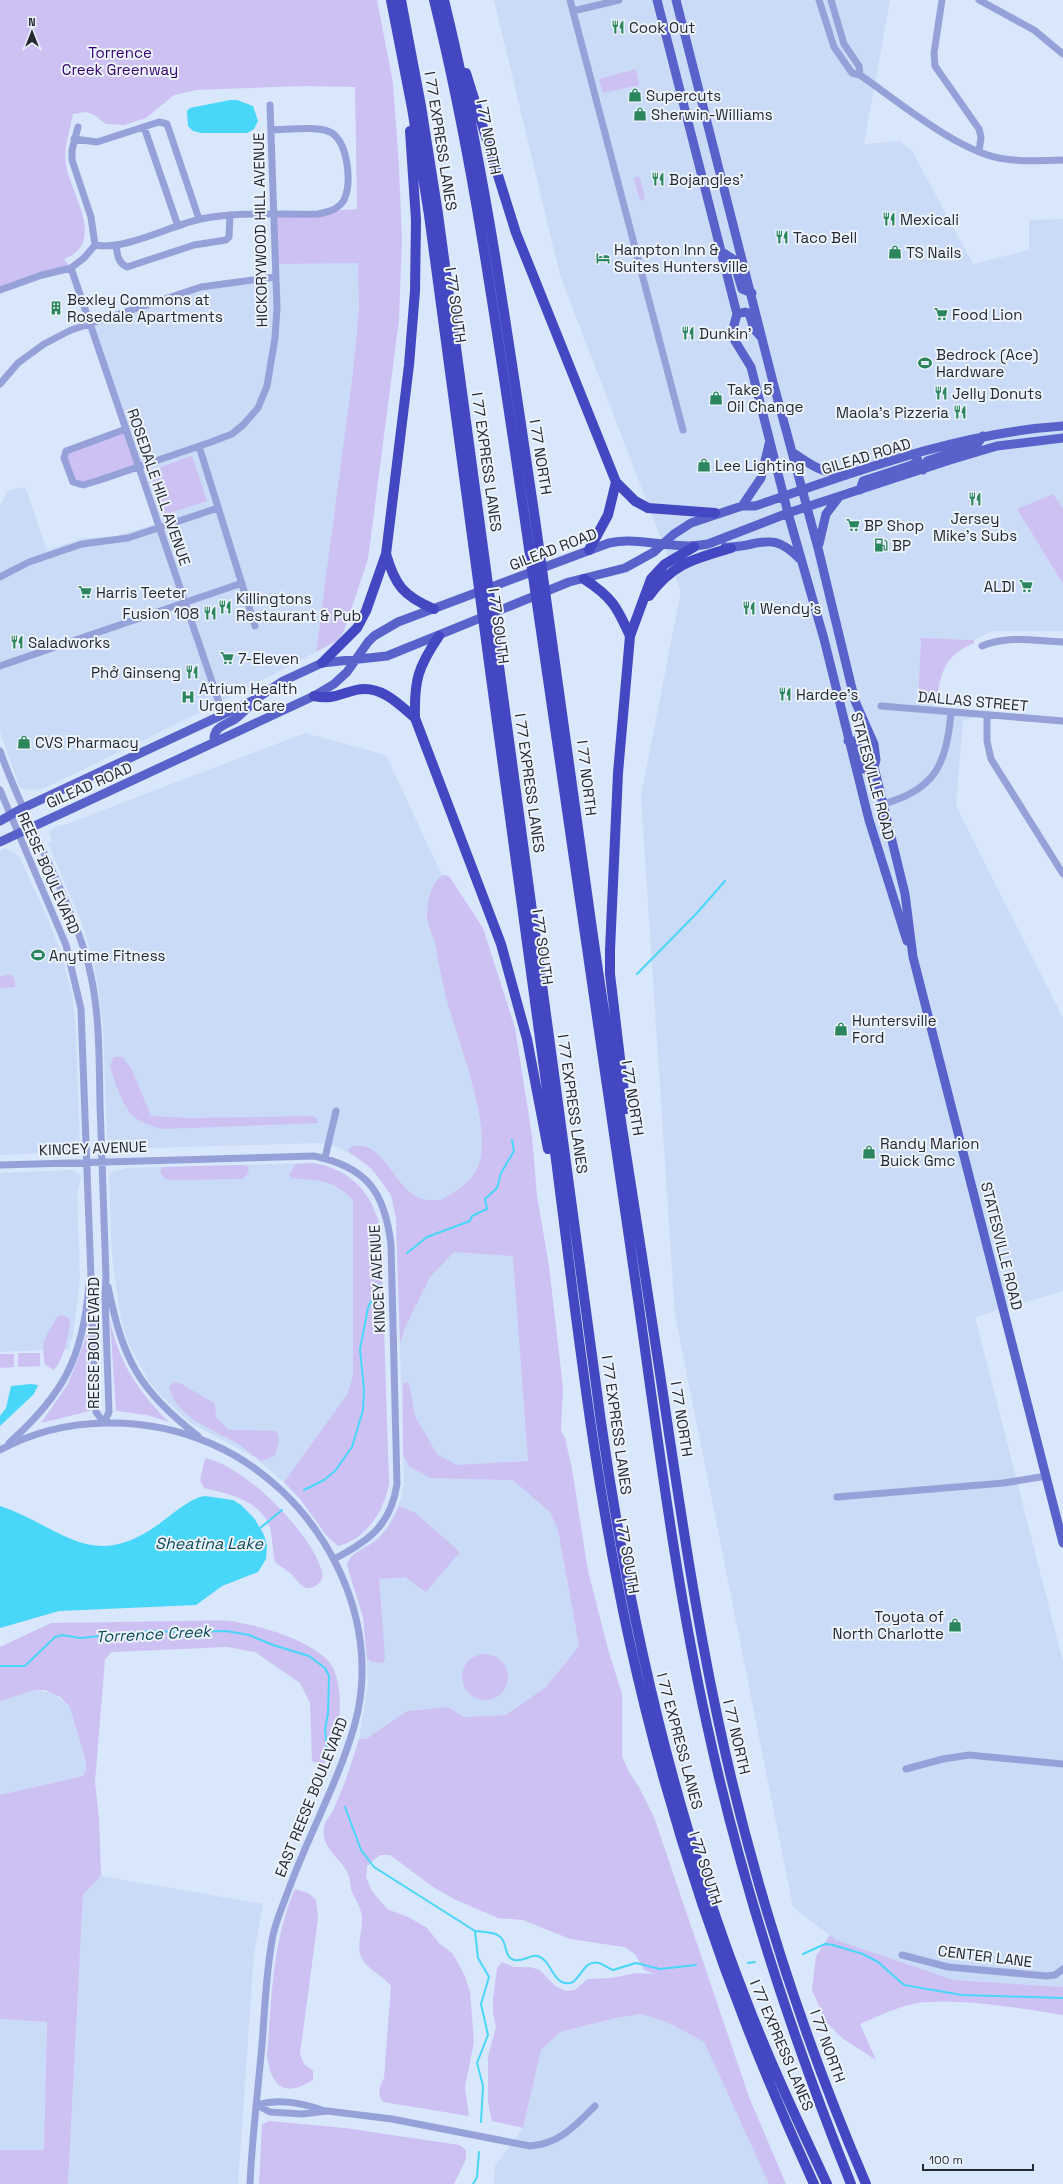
<svg xmlns="http://www.w3.org/2000/svg" width="1063" height="2184" viewBox="0 0 1063 2184" font-family="'Space Grotesk',sans-serif">
  <style>
    .built { fill: #c9dbf6 }
    .green { fill: #cdc1f4 }
    .water { fill: #48d6f9 }
    .lines { fill: none; stroke-linecap: round; stroke-linejoin: round }
    .stream { stroke: #48d6f9; stroke-width: 2 }
    .minor { stroke: #96a1da; stroke-width: 7 }
    .major { stroke: #5862ca; stroke-width: 9 }
    .highway { stroke: #4447c2; stroke-width: 10 }
    .labels { text-anchor: middle; dominant-baseline: central; stroke-width: 4; stroke-linejoin: round; paint-order: stroke }
    .poi-label { font-size: 15px; fill: #252a32; stroke: #edf3fc; text-anchor: start }
    .park-label { font-size: 15px; fill: #34006d; stroke: #edf3fc }
    .street-label { font-size: 15px; fill: #252a32; stroke: #edf3fc }
    .water-label { font-size: 16px; font-style: italic; fill: #0c4a58; stroke: #edf3fc }
  </style>
  <rect width="100%" height="100%" fill="#d8e7fb"/>
  <path class="built" d="M494 0H890L864 144 900 141 912 151 973 264 1029 250V220L1063 219V508L1053 494 1017 509 1063 584V631H992L974 640 921 638 918 699 951 712 987 715 963 720 956 806 1063 1018V1291L975 1317 1063 1662V1987L954 1980 836 1940 793 1907 675 1315 641 796 681 591 560 275Z
    M357 209 359 310 347 430 316 652 209 708 51 785 37 790 23 789 19 786 0 732V503H2L7 491 25 487 47 550 83 538 114 537 156 524 90 324 178 294 274 277 273 215Z
    M305 733 386 755 450 893 471 961 558 1530 579 1646 546 1687 506 1715 462 1717 448 1707 407 1711 366 1739H359L368 1685 367 1658 363 1617 347 1565 352 1555 378 1538 388 1526 401 1499 404 1484 396 1218 391 1195 383 1181 362 1160 337 1147 317 1143 117 1149 110 1146 107 1140 103 1024 94 962 82 924 48 843 52 841 49 832 54 827 64 825Z
    M5 848 19 856 46 915 62 955 73 999 76 1037 80 1146 77 1151 72 1152 0 1155V851Z
    M312 1163 325 1165 345 1174 360 1187 372 1204 379 1221 381 1238 389 1484 380 1511 368 1527 357 1538 338 1546 327 1536 301 1500 284 1482 254 1457 191 1423 160 1395 148 1380 127 1340 121 1320 112 1256 109 1178 110 1173 113 1171 127 1168Z
    M72 1170 79 1174 81 1177 77 1195 80 1278 73 1336 70 1342 69 1349 0 1352V1173Z
    M35 1690 53 1693 70 1707 86 1762V1770L83 1776 0 1795V1701Z
    M101 1876 263 1904 254 1953 238 2184H68L83 1895Z
    M641 2014 667 2022 704 2042 769 2184H494L495 2166 523 2128 541 2050 560 2032 616 2018Z
    M0 2019 47 2022 44 2150H0Z"/>
  <path class="green" d="M0 0H377L393 83 399 167 402 241 399 320 368 559 344 631 338 640 316 652 352 380 359 310 358 263 274 264 273 215 357 209 355 87 305 86 196 90 174 95 146 118 124 125 106 124 94 115 86 112 73 114C70 131 63 148 66 165 71 194 107 243 64 259L71 268 0 290Z
    M636 69 639 85 603 93 599 79Z
    M636 176 640 178 645 198 642 201 639 198 634 179Z
    M126 429 138 467 78 484 64 454Z
    M192 456 207 501 164 515 149 471Z
    M1053 494 1063 508V584L1017 509Z
    M921 638 974 640V643C946 655 942 669 937 697L918 699Z
    M444 875 449 876 483 928 515 1028 532 1136 537 1196 549 1266 563 1388 561 1431 565 1438 572 1469 588 1571 608 1649 622 1694V1756L629 1772 639 1787 654 1817 749 2097 786 2184H769L704 2042 667 2022 641 2014 616 2018 560 2032 541 2050 523 2128 492 2121 488 2103V2056L496 2027 493 2013V1999L497 1968 502 1962 514 1967H530L540 1970 555 1986 566 1991 575 1990 588 1979 612 1978 636 1973 655 1974 644 1970 635 1954 624 1947 570 1939 523 1920 498 1918 456 1900 433 1887 390 1855H380L367 1866 366 1877 372 1891 387 1909 408 1917 426 1927 440 1944 453 1954 465 1976 470 1992 474 2042 465 2087 469 2116 383 2102C377 2093 379 2087 384 2078L391 1986C383 1975 367 1970 361 1957 356 1944 363 1930 362 1917 361 1906 354 1899 351 1889 350 1884 350 1879 348 1874 341 1857 320 1849 324 1827 325 1820 333 1813 335 1806 345 1784 352 1762 359 1739H366L407 1711 448 1707 463 1717 506 1715 546 1687 579 1646 558 1530 550 1512 513 1480 430 1478 409 1466 403 1455V1384L406 1382 409 1383 415 1416 437 1454 457 1465 528 1461 513 1256 454 1252 430 1277 405 1327 400 1344 396 1218 391 1195 372 1169 348 1151 349 1148C386 1133 395 1202 431 1200 435 1200 439 1201 443 1199 457 1191 474 1180 479 1164 492 1127 460 1046 449 1008 443 987 439 965 435 943 432 934 427 923 427 914 427 902 432 879 444 875Z
    M11 974 15 980V987L0 988V976Z
    M114 1057H123L132 1070 151 1116 190 1118 312 1116 317 1118 318 1123 162 1129C152 1126 138 1122 131 1114 122 1103 113 1079 110 1065Z
    M312 1163C353 1169 377 1197 381 1238L389 1484C384 1511 366 1539 338 1546L327 1536 301 1500 284 1482 347 1395 353 1376V1200C332 1178 319 1181 291 1178L289 1174 296 1164Z
    M241 1165 247 1166 249 1170 247 1175 243 1179 171 1180 164 1178 160 1171 163 1167Z
    M63 1315 70 1319C70 1332 63 1361 54 1370L45 1365C40 1339 46 1337 58 1316Z
    M90 1318V1411L41 1423 68 1384 84 1343Z
    M110 1320C118 1361 139 1393 169 1422L147 1415 116 1411Z
    M18 1353H40V1366L18 1367Z
    M0 1354H14V1367L0 1368Z
    M174 1382 180 1383 215 1404 216 1417 229 1430 277 1431 279 1441 275 1455 262 1461C253 1456 246 1449 237 1443 212 1429 177 1418 169 1387Z
    M205 1458C244 1465 313 1534 322 1572 323 1577 322 1580 319 1583 304 1596 299 1581 290 1573 285 1569 280 1566 275 1562 272 1551 273 1539 270 1528 261 1500 229 1494 204 1488L200 1480Z
    M399 1506 414 1512 460 1552 426 1592 405 1577 379 1579 385 1659 383 1663 372 1662 367 1658 363 1617 347 1565C351 1551 369 1548 378 1539 387 1530 394 1518 399 1506Z
    M183 1621C198 1621 214 1620 229 1621 256 1624 318 1642 332 1666 338 1677 340 1693 340 1705 340 1726 330 1746 324 1766L312 1761 310 1703 300 1683 255 1652 227 1647 112 1652 105 1659 95 1782 99 1819 101 1876 83 1895 68 2184H0V2150H44L47 2022 0 2019V1795L83 1776 86 1770V1762L70 1707 60 1697 45 1690H35L0 1701V1647L51 1623Z
    M462 1677a23 23 0 1 1 46 0a23 23 0 1 1-46 0Z
    M295 1889 308 1893 316 1900 318 1919 300 2054 304 2064 313 2071V2080C283 2099 271 2085 267 2055 272 1998 272 1941 295 1889Z
    M830 1935 836 1940 954 1980 1063 1987V2015C1020 2008 973 2000 930 2002 907 2002 881 2015 860 2024L876 2060 842 2038 826 2022 812 1990 816 1956Z
    M269 2121 345 2128 459 2145 466 2150V2159L454 2184H259L262 2125Z"/>
  <path class="water" d="M230 100H237L253 106 258 121 254 129 247 133H202L193 131 188 126 187 111 190 108Z
    M31 1384 38 1385 34 1394 0 1426V1416L6 1408 11 1386Z
    M205 1496 233 1500 241 1505 254 1518 264 1535 267 1546 266 1559 258 1572 222 1586 196 1605 59 1611 0 1628V1506C64 1528 91 1573 159 1524 171 1515 192 1497 205 1496Z"/>
  <g class="lines">
    <path class="stream" d="M637 974 696 914 725 881
      M407 1253 427 1237 470 1221 472 1216 487 1209 485 1199 497 1188 501 1173 514 1151 512 1140
      M304 1490 324 1480 335 1471 352 1447 363 1410 364 1390 360 1349 368 1308 379 1285
      M259 1529 282 1510
      M0 1666H25L55 1637 62 1635 80 1638 151 1631 177 1632 226 1631 249 1635 273 1645 309 1656 325 1668 329 1676 328 1713 325 1730 327 1748
      M345 1807 361 1850 374 1867 475 1931 478 1958 489 1977 481 2004 488 2035 477 2063 483 2086 481 2122
      M475 1931C482 1932 494 1932 499 1936 508 1941 503 1957 514 1960 525 1963 533 1950 543 1959 551 1965 553 1978 562 1982 581 1990 580 1958 599 1963 603 1964 608 1968 613 1970L636 1963 660 1969 696 1965
      M803 1954 825 1944 833 1945 863 1954 878 1962 904 1985 962 1995 1063 1998
      M748 1963 755 1962
      M473 2184 477 2177 479 2152"/>
    <path class="minor" d="M570 0 683 430
      M819 0 834 47 852 73 860 75C898 101 959 153 1005 159 1024 162 1044 161 1063 160
      M831 0 844 44 859 66 860 75
      M942 0 934 53 935 66 979 129 981 137 979 152
      M979 0 1034 30 1063 54
      M573 11 619 0
      M144 127 178 226
      M74 139 97 142 159 122 167 124 199 219
      M95 245C125 251 171 225 201 219 239 211 280 215 318 214 328 212 338 210 344 200 352 183 348 144 332 133 319 125 286 130 271 130
      M116 245C117 254 118 263 127 267L194 245 226 240 229 237 230 215
      M71 268 223 714
      M0 290 42 275 71 268 84 258 95 245 91 217 72 160V150L78 127
      M0 384 18 363 44 344 71 330 201 287 275 277
      M126 429 66 451 64 458 73 482 83 485 100 480 211 442 232 434 243 425 258 408 267 386 275 338 277 308 270 105
      M199 446 255 626
      M0 577 29 562 82 544 128 538 218 508
      M982 646C1009 635 1035 641 1063 642
      M0 666 242 583
      M881 706 1063 721
      M987 715V741L991 759 1063 874
      M0 751C25 823 67 889 88 963 100 1009 99 1057 100 1104 102 1162 104 1219 106 1277L105 1297 109 1412 104 1423
      M0 790 66 945 81 1009 96 1412 104 1423
      M883 804C935 790 947 764 951 712
      M325 1158 336 1111
      M0 1165 314 1156C367 1167 385 1192 391 1245L397 1484C391 1525 369 1541 334 1559
      M108 1287C123 1359 138 1390 198 1436
      M9 1443C63 1395 83 1358 89 1285
      M0 1450C64 1415 146 1415 212 1444 315 1489 387 1614 354 1727 338 1782 310 1832 290 1886 284 1902 277 1918 273 1935 266 1970 265 2008 262 2044 258 2091 252 2137 250 2184
      M837 1497 1004 1483 1046 1476
      M906 1769 943 1759 969 1755 1063 1764
      M902 1955 948 1967 1047 1976 1055 1975 1063 1969
      M257 2105 270 2112 302 2114 327 2111 392 2119 530 2146C559 2144 575 2126 595 2106
      M257 2105C280 2098 302 2103 325 2111"/>
    <path class="major" d="M657 0 737 314 734 325 735 341 751 367 788 513 824 639 869 820 907 941
      M676 0 773 382 818 548 855 701 874 744 876 760 874 767 905 894 913 957 1063 1543
      M722 252 733 259 742 289 752 293
      M737 314 745 312 749 313 754 329 762 338
      M792 452C809 464 823 474 845 474
      M923 470 927 461 977 444 983 436
      M860 490 863 481 912 465 918 461 916 454
      M742 506 761 478 769 444
      M819 544 826 514 839 497
      M725 547C733 548 739 546 747 545 772 539 781 540 800 559
      M848 741H855L857 744 862 767 866 770 874 767
      M214 742C213 727 223 726 235 719 241 715 246 709 251 704
      M0 821 23 808 256 699 283 681 322 663 387 656 569 582 625 568 654 552 674 534 691 523 742 506H755C855 472 957 433 1063 426
      M0 842 314 696 334 684 347 672 368 642 374 636 398 622 609 543C642 536 675 551 708 544L788 513 950 460 997 446 1063 438"/>
    <path class="highway" d="M391 0 412 108 429 215C467 499 505 784 544 1068 570 1258 588 1451 629 1639 670 1827 733 2009 814 2184
      M401 0 421 106 438 214 601 1422C629 1618 673 1812 745 1997 769 2060 798 2122 827 2184
      M434 0C471 149 492 300 515 452 556 725 593 999 634 1272 656 1423 674 1576 707 1725 741 1882 791 2035 851 2184
      M444 0C486 171 509 345 535 519 555 655 573 792 592 929 611 1062 633 1195 653 1328 673 1457 690 1587 717 1715 751 1876 801 2033 866 2184
      M466 73 516 233 616 482 635 501 648 508 715 513
      M589 550 608 515 616 482
      M386 554C395 585 403 596 434 609
      M584 579C612 597 617 607 630 636
      M649 596C673 563 694 559 731 548
      M439 636C418 667 414 680 415 718L501 944 527 1039 548 1149
      M322 663 357 628 366 611 386 554 409 365 415 291 416 220 410 131
      M314 696C332 700 339 694 356 690 380 684 399 704 415 718
      M626 1109 610 974V950L618 773 630 636 651 579 665 564 694 547"/>
  </g>
  <defs>
    <g id="restaurant-bare" transform="scale(1.08)"><path d="M-5-6h1v4h1v-4h1v4h1v-4h1v5L-1.5 .5V6h-2V.5L-5-1ZM5-6V6H3V1.5H1.5Q1.5-4 5-6Z" fill="#2b865d" stroke="#edf3fc" stroke-width="2.5" paint-order="stroke"/></g>
    <g id="shop-bare" transform="scale(1.08)"><path d="M-5-2.5h2.3a2.7 3.5 0 0 1 5.4 0H5L5.5 6h-11ZM-1.5-2.5h3a1.5 2.3 0 0 0-3 0Z" fill="#2b865d" stroke="#edf3fc" stroke-width="2.5" paint-order="stroke"/></g>
    <g id="hotel-bare" transform="scale(1.08)"><path d="M-6-4.5h1.5V1H6V5H4.5V3h-9V5H-6ZM-4 0a1.8 1.8 0 1 1 3.6 0ZM.5 0V-2.5h3Q6-2.5 6 0Z" fill="#2b865d" stroke="#edf3fc" stroke-width="2.5" paint-order="stroke"/></g>
    <g id="building-bare" transform="scale(1.08)"><path d="M-4-6H4V6H1V3H-1V6H-4ZM-2.5-4.3h1.7v1.8h-1.7ZM.8-4.3h1.7v1.8H.8ZM-2.5-1h1.7V.8h-1.7ZM.8-1h1.7V.8H.8Z" fill="#2b865d" stroke="#edf3fc" stroke-width="2.5" paint-order="stroke"/></g>
    <g id="supermarket-bare" transform="scale(1.08)"><path d="M-6-5.5h2.5l.6 2H6L4.5 2H-2.5L-4.4-4H-6ZM-1.5 3.2a1.3 1.3 0 1 0 .1 0ZM3 3.2a1.3 1.3 0 1 0 .1 0Z" fill="#2b865d" stroke="#edf3fc" stroke-width="2.5" paint-order="stroke"/></g>
    <g id="stadium-bare" transform="scale(1.08)"><path d="M0-5a6.5 5 0 1 0 0 10a6.5 5 0 1 0 0-10ZM-3.5-1.8h7v3.6h-7Z" fill="#2b865d" stroke="#edf3fc" stroke-width="2.5" paint-order="stroke"/></g>
    <g id="fuel-bare" transform="scale(1.08)"><path d="M-5.5-6h7V0h2V4h1.3V-2.5L3-4.5l.8-.8L6-3V5H2.5V1h-1V6h-7ZM-4.2-4.7v3.2H.2V-4.7Z" fill="#2b865d" stroke="#edf3fc" stroke-width="2.5" paint-order="stroke"/></g>
    <g id="hospital-bare" transform="scale(1.08)"><path d="M-5-5h3v3.5h4V-5h3V5h-3V1.5h-4V5h-3Z" fill="#2b865d" stroke="#edf3fc" stroke-width="2.5" paint-order="stroke"/></g>
  </defs>
  <g fill-rule="evenodd">
    <use href="#restaurant-bare" x="618" y="27"/>
    <use href="#shop-bare" x="635" y="95"/>
    <use href="#shop-bare" x="640" y="114"/>
    <use href="#restaurant-bare" x="658" y="179"/>
    <use href="#restaurant-bare" x="889" y="219"/>
    <use href="#restaurant-bare" x="782" y="237"/>
    <use href="#shop-bare" x="895" y="252"/>
    <use href="#hotel-bare" x="603" y="258"/>
    <use href="#building-bare" x="56" y="308"/>
    <use href="#supermarket-bare" x="941" y="314"/>
    <use href="#restaurant-bare" x="688" y="333"/>
    <use href="#stadium-bare" x="925" y="363"/>
    <use href="#restaurant-bare" x="941" y="393"/>
    <use href="#shop-bare" x="716" y="398"/>
    <use href="#restaurant-bare" x="960" y="412"/>
    <use href="#shop-bare" x="704" y="465"/>
    <use href="#restaurant-bare" x="975" y="499"/>
    <use href="#supermarket-bare" x="853" y="525"/>
    <use href="#fuel-bare" x="881" y="545"/>
    <use href="#supermarket-bare" x="1026" y="586"/>
    <use href="#supermarket-bare" x="85" y="592"/>
    <use href="#restaurant-bare" x="225" y="607"/>
    <use href="#restaurant-bare" x="749" y="608"/>
    <use href="#restaurant-bare" x="210" y="613"/>
    <use href="#restaurant-bare" x="17" y="642"/>
    <use href="#supermarket-bare" x="227" y="658"/>
    <use href="#restaurant-bare" x="192" y="672"/>
    <use href="#restaurant-bare" x="785" y="694"/>
    <use href="#hospital-bare" x="188" y="697"/>
    <use href="#shop-bare" x="24" y="742"/>
    <use href="#stadium-bare" x="38" y="955"/>
    <use href="#shop-bare" x="841" y="1029"/>
    <use href="#shop-bare" x="869" y="1152"/>
    <use href="#shop-bare" x="955" y="1625"/>
  </g>
  <g class="labels">
    <g class="poi-label">
      <text x="629" y="27">Cook Out</text>
      <text x="646" y="95">Supercuts</text>
      <text x="651" y="114">Sherwin-Williams</text>
      <text x="669" y="179">Bojangles'</text>
      <text x="900" y="219">Mexicali</text>
      <text x="793" y="237">Taco Bell</text>
      <text x="614" y="249">Hampton Inn &amp;<tspan x="614" dy="17">Suites Huntersville</tspan></text>
      <text x="906" y="252">TS Nails</text>
      <text x="67" y="299">Bexley Commons at<tspan x="67" dy="17">Rosedale Apartments</tspan></text>
      <text x="952" y="314">Food Lion</text>
      <text x="699" y="333">Dunkin'</text>
      <text x="936" y="354">Bedrock (Ace)<tspan x="936" dy="17">Hardware</tspan></text>
      <text x="727" y="389">Take 5<tspan x="727" dy="17">Oil Change</tspan></text>
      <text x="952" y="393">Jelly Donuts</text>
      <text x="949" y="412" text-anchor="end">Maola's Pizzeria</text>
      <text x="715" y="465">Lee Lighting</text>
      <text x="975" y="518" text-anchor="middle">Jersey<tspan x="975" dy="17">Mike's Subs</tspan></text>
      <text x="864" y="525">BP Shop</text>
      <text x="892" y="545">BP</text>
      <text x="1015" y="586" text-anchor="end">ALDI</text>
      <text x="96" y="592">Harris Teeter</text>
      <text x="236" y="598">Killingtons<tspan x="236" dy="17">Restaurant &amp; Pub</tspan></text>
      <text x="760" y="608">Wendy's</text>
      <text x="199" y="613" text-anchor="end">Fusion 108</text>
      <text x="28" y="642">Saladworks</text>
      <text x="238" y="658">7-Eleven</text>
      <text x="181" y="672" text-anchor="end">Phở Ginseng</text>
      <text x="199" y="688">Atrium Health<tspan x="199" dy="17">Urgent Care</tspan></text>
      <text x="796" y="694">Hardee's</text>
      <text x="35" y="742">CVS Pharmacy</text>
      <text x="49" y="955">Anytime Fitness</text>
      <text x="852" y="1020">Huntersville<tspan x="852" dy="17">Ford</tspan></text>
      <text x="880" y="1143">Randy Marion<tspan x="880" dy="17">Buick Gmc</tspan></text>
      <text x="944" y="1616" text-anchor="end">Toyota of<tspan x="944" dy="17">North Charlotte</tspan></text>
    </g>
    <g class="park-label">
      <text x="120" y="52">Torrence<tspan x="120" dy="17">Creek Greenway</tspan></text>
    </g>
    <g class="street-label">
      <text transform="translate(489 137) rotate(79)">I 77 NORTH</text>
      <text transform="translate(441 141) rotate(81)">I 77 EXPRESS LANES</text>
      <text transform="translate(260 230) rotate(-91)">HICKORYWOOD HILL AVENUE</text>
      <text transform="translate(456 305) rotate(82)">I 77 SOUTH</text>
      <text transform="translate(866 456) rotate(-17)">GILEAD ROAD</text>
      <text transform="translate(541 457) rotate(81)">I 77 NORTH</text>
      <text transform="translate(487 462) rotate(82)">I 77 EXPRESS LANES</text>
      <text transform="translate(159 487) rotate(71)">ROSEDALE HILL AVENUE</text>
      <text transform="translate(553 549) rotate(-21)">GILEAD ROAD</text>
      <text transform="translate(499 626) rotate(82)">I 77 SOUTH</text>
      <text transform="translate(973 701) rotate(5)">DALLAS STREET</text>
      <text transform="translate(873 776) rotate(75)">STATESVILLE ROAD</text>
      <text transform="translate(587 778) rotate(83)">I 77 NORTH</text>
      <text transform="translate(530 783) rotate(82)">I 77 EXPRESS LANES</text>
      <text transform="translate(89 785) rotate(-24)">GILEAD ROAD</text>
      <text transform="translate(49 873) rotate(66)">REESE BOULEVARD</text>
      <text transform="translate(543 947) rotate(82)">I 77 SOUTH</text>
      <text transform="translate(633 1098) rotate(81)">I 77 NORTH</text>
      <text transform="translate(573 1104) rotate(82)">I 77 EXPRESS LANES</text>
      <text transform="translate(93 1148) rotate(-2)">KINCEY AVENUE</text>
      <text transform="translate(1002 1246) rotate(76)">STATESVILLE ROAD</text>
      <text transform="translate(377 1279) rotate(-93)">KINCEY AVENUE</text>
      <text transform="translate(93 1343) rotate(-90)">REESE BOULEVARD</text>
      <text transform="translate(682 1419) rotate(81)">I 77 NORTH</text>
      <text transform="translate(617 1425) rotate(82)">I 77 EXPRESS LANES</text>
      <text transform="translate(628 1556) rotate(80)">I 77 SOUTH</text>
      <text transform="translate(737 1737) rotate(77)">I 77 NORTH</text>
      <text transform="translate(680 1741) rotate(75)">I 77 EXPRESS LANES</text>
      <text transform="translate(311 1797) rotate(-68)">EAST REESE BOULEVARD</text>
      <text transform="translate(706 1868) rotate(72)">I 77 SOUTH</text>
      <text transform="translate(985 1956) rotate(7)">CENTER LANE</text>
      <text transform="translate(782 2045) rotate(67)">I 77 EXPRESS LANES</text>
      <text transform="translate(828 2046) rotate(70)">I 77 NORTH</text>
    </g>
    <g class="water-label">
      <text x="209" y="1543">Sheatina Lake</text>
      <text transform="translate(153 1634) rotate(-3)">Torrence Creek</text>
    </g>
  </g>
  <g transform="translate(32 32)" stroke="#edf3fc" stroke-width="3" paint-order="stroke">
  <path d="M0-3L7 15L0 10L-7 15Z" fill="#252a32"/>
  <text y="-6" font-size="11" font-weight="bold" text-anchor="middle" fill="#252a32">N</text>
  </g>
  <path d="M923 2164v6h110v-6" fill="none" stroke="#252a32" stroke-width="2"/>
  <text x="929" y="2164" font-size="12" fill="#252a32" stroke="#edf3fc" stroke-width="3" paint-order="stroke">100 m</text>
</svg>
